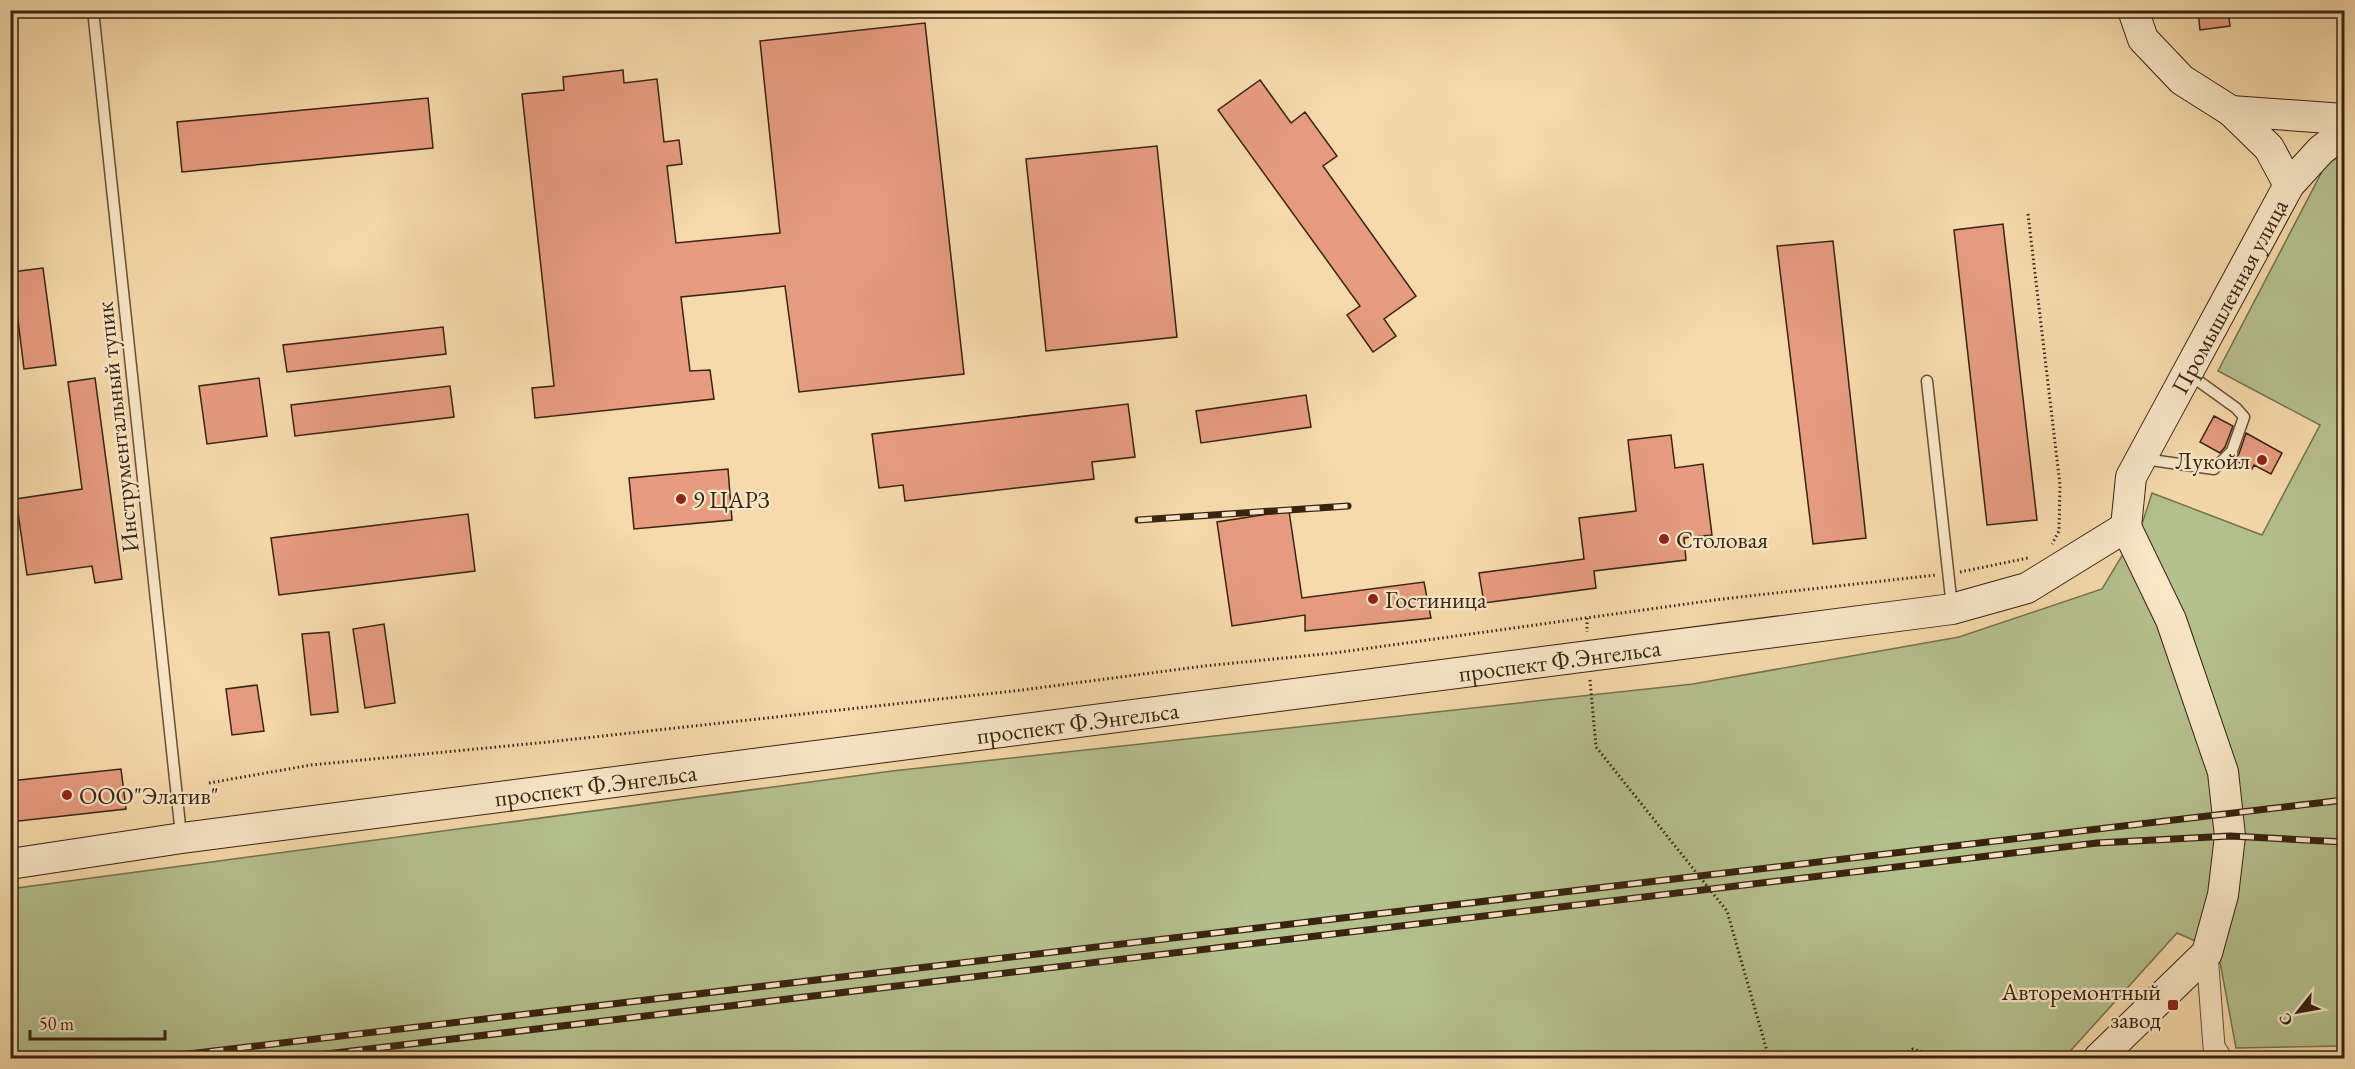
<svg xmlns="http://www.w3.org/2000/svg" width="2355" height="1069" viewBox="0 0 2355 1069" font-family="'EB Garamond',serif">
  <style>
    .green { fill: #b5c18e; stroke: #76724e; stroke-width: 1.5 }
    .building { fill: #e79c80; stroke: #37230f; stroke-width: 1.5 }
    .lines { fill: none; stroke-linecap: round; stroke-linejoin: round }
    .lane-casing { stroke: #675136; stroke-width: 13 }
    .street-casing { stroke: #675136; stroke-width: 23 }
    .secondary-casing { stroke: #37230f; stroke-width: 32 }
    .path { stroke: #37230f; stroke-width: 3; stroke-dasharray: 1.5 3; stroke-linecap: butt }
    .lane { stroke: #f9e7c8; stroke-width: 10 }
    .street { stroke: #f9e7c8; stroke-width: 21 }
    .secondary { stroke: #f9e7c8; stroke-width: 30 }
    .rail-casing { stroke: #37230f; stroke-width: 7 }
    .rail { stroke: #f9e7c8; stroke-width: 4.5; stroke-dasharray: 14; stroke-linecap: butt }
    .poi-dot { fill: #8f2418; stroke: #f9e7c8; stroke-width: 2 }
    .labels { text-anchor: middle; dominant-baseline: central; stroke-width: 4.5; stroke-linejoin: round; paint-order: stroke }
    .street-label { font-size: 24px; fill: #37230f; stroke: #f9e7c8 }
    .poi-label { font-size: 24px; fill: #37230f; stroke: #f9e7c8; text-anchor: start }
  </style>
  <rect width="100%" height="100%" fill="#f6daab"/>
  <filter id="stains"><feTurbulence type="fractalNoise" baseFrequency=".00333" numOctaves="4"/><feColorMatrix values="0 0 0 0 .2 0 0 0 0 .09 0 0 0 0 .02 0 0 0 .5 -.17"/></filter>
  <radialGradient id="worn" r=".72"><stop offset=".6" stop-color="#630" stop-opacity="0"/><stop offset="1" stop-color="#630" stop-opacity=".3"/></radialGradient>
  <path class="green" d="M2344 154V1046L2236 1048 2218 951 2177 933 2064 1058H11L10 889 892 771 1693 684 1959 637 2102 589 2143 521 2152 493 2262 535 2320 425 2218 371 2326 164Z"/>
  <path class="building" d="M2198 10H2228L2230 26 2200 30Z
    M925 23 964 374 799 392 785 286 742 291 681 297 690 371 710 370 714 399 535 418 532 388 554 386 522 94 564 90 563 77 623 70 624 83 657 79 664 142 679 140 682 164 667 166 676 243 780 233 760 41Z
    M1260 80 1291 123 1305 112 1337 156 1323 166 1416 296 1384 319 1396 336 1373 352 1347 315 1360 306 1218 110Z
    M428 98 433 148 182 172 177 122Z
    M1157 146 1177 337 1046 351 1026 159Z
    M2003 224 2037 520 1987 525 1954 230Z
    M1833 241 1866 538 1813 544 1777 246Z
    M43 268 56 365 24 369 12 272Z
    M443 327 446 354 287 372 283 345Z
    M95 378 122 579 95 583 92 566 27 575 16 499 82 489 68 382Z
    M259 378 267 436 207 444 199 386Z
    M450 386 454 417 295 436 291 405Z
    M1306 395 1311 427 1201 443 1196 411Z
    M1128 404 1135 457 1092 462 1094 479 905 501 903 485 879 488 872 434Z
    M2214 416 2233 426 2225 447 2220 453 2200 442Z
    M2246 433 2282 453 2271 474 2254 465 2252 469 2234 460 2239 454Z
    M1671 435 1675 468 1703 464 1712 535 1684 538 1686 560 1594 571 1596 588 1484 603 1479 573 1584 559 1579 518 1636 511 1628 440Z
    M728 469 732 520 634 529 629 478Z
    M1289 511 1302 598 1424 582 1431 618 1305 631V615L1232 626 1217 522Z
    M468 514 475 571 279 595 271 538Z
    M384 624 395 703 365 708 353 629Z
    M329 632 338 712 311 715 302 634Z
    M257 685 264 731 232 735 226 689Z
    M121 769 126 809 10 822V781Z"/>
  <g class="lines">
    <g class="lane-casing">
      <path id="lane" d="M93 10 181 835
        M1927 381 1952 607
        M2144 459 2214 469 2232 451 2244 417 2236 408 2190 375"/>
    </g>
    <g class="street-casing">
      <path id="street" d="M2207 953 2214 1047 2221 1058"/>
    </g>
    <g class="secondary-casing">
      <g id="secondary">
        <path d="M2231 111 2344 119"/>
        <path d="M2289 185 2321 150 2344 132"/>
        <path id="s1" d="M2126 527 2131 477 2289 185 2269 148 2231 111 2182 80 2143 39 2133 10"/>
        <path id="s2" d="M10 864 182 838 1952 609 2027 588 2126 527"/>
        <path d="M2099 1058 2207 953 2223 895 2230 836 2223 772 2171 620 2126 527"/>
      </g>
    </g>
    <path class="path" d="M2028 214 2060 485 2059 531 2052 544
      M1960 572 2028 558
      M1587 618V632
      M1590 680 1596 747 1727 911 1769 1058
      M209 783 311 765 548 742 1022 690 1204 666 1334 653 1722 599 1936 575
      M1896 1058 1913 1049 1942 1058"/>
    <use href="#lane" class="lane"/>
    <use href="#street" class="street"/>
    <use href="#secondary" class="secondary"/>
    <g class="rail-casing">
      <path id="rail" d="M1138 520 1348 506
        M154 1058 2344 800
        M293 1058 2097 843 2230 836 2344 842"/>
    </g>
    <use href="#rail" class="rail"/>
  </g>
  <g class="poi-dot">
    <circle cx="2262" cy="460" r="6"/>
    <circle cx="681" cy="499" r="6"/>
    <circle cx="1664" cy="539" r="6"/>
    <circle cx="1373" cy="599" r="6"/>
    <circle cx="67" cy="795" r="6"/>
    <rect x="2167" y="999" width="12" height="12" rx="3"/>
  </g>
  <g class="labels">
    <g class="street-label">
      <text stroke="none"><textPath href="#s1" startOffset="256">Промышленная улица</textPath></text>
      <text transform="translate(117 427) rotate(-96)">Инструментальный тупик</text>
      <text stroke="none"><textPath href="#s2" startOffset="1563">проспект Ф.Энгельса</textPath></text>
      <text stroke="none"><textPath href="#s2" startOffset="1077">проспект Ф.Энгельса</textPath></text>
      <text stroke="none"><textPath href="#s2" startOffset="591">проспект Ф.Энгельса</textPath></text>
    </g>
    <g class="poi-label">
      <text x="2250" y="460" text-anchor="end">Лукойл</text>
      <text x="693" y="499">9 ЦАРЗ</text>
      <text x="1676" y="539">Столовая</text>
      <text x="1385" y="599">Гостиница</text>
      <text x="79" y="795">ООО"Элатив"</text>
      <text x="2161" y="991" text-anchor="end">Авторемонтный<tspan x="2161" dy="28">завод</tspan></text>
    </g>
  </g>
  <rect width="2355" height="1069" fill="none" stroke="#f6daab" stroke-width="36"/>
  <rect x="12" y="12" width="2331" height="1045" fill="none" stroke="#37230f" stroke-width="3"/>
  <rect x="18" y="18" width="2319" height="1033" fill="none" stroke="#37230f" stroke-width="1.5"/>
  <g transform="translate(2298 1012) rotate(239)" stroke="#f9e7c8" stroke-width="4.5" paint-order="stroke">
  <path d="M0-4.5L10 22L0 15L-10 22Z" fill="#37230f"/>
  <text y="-9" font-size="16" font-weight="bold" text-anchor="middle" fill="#37230f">С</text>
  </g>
  <path d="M30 1030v9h135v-9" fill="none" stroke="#37230f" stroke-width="3"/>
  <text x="39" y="1030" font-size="18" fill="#37230f" stroke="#f9e7c8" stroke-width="4.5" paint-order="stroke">50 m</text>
  <rect width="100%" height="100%" filter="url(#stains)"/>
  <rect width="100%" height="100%" fill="url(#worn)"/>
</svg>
